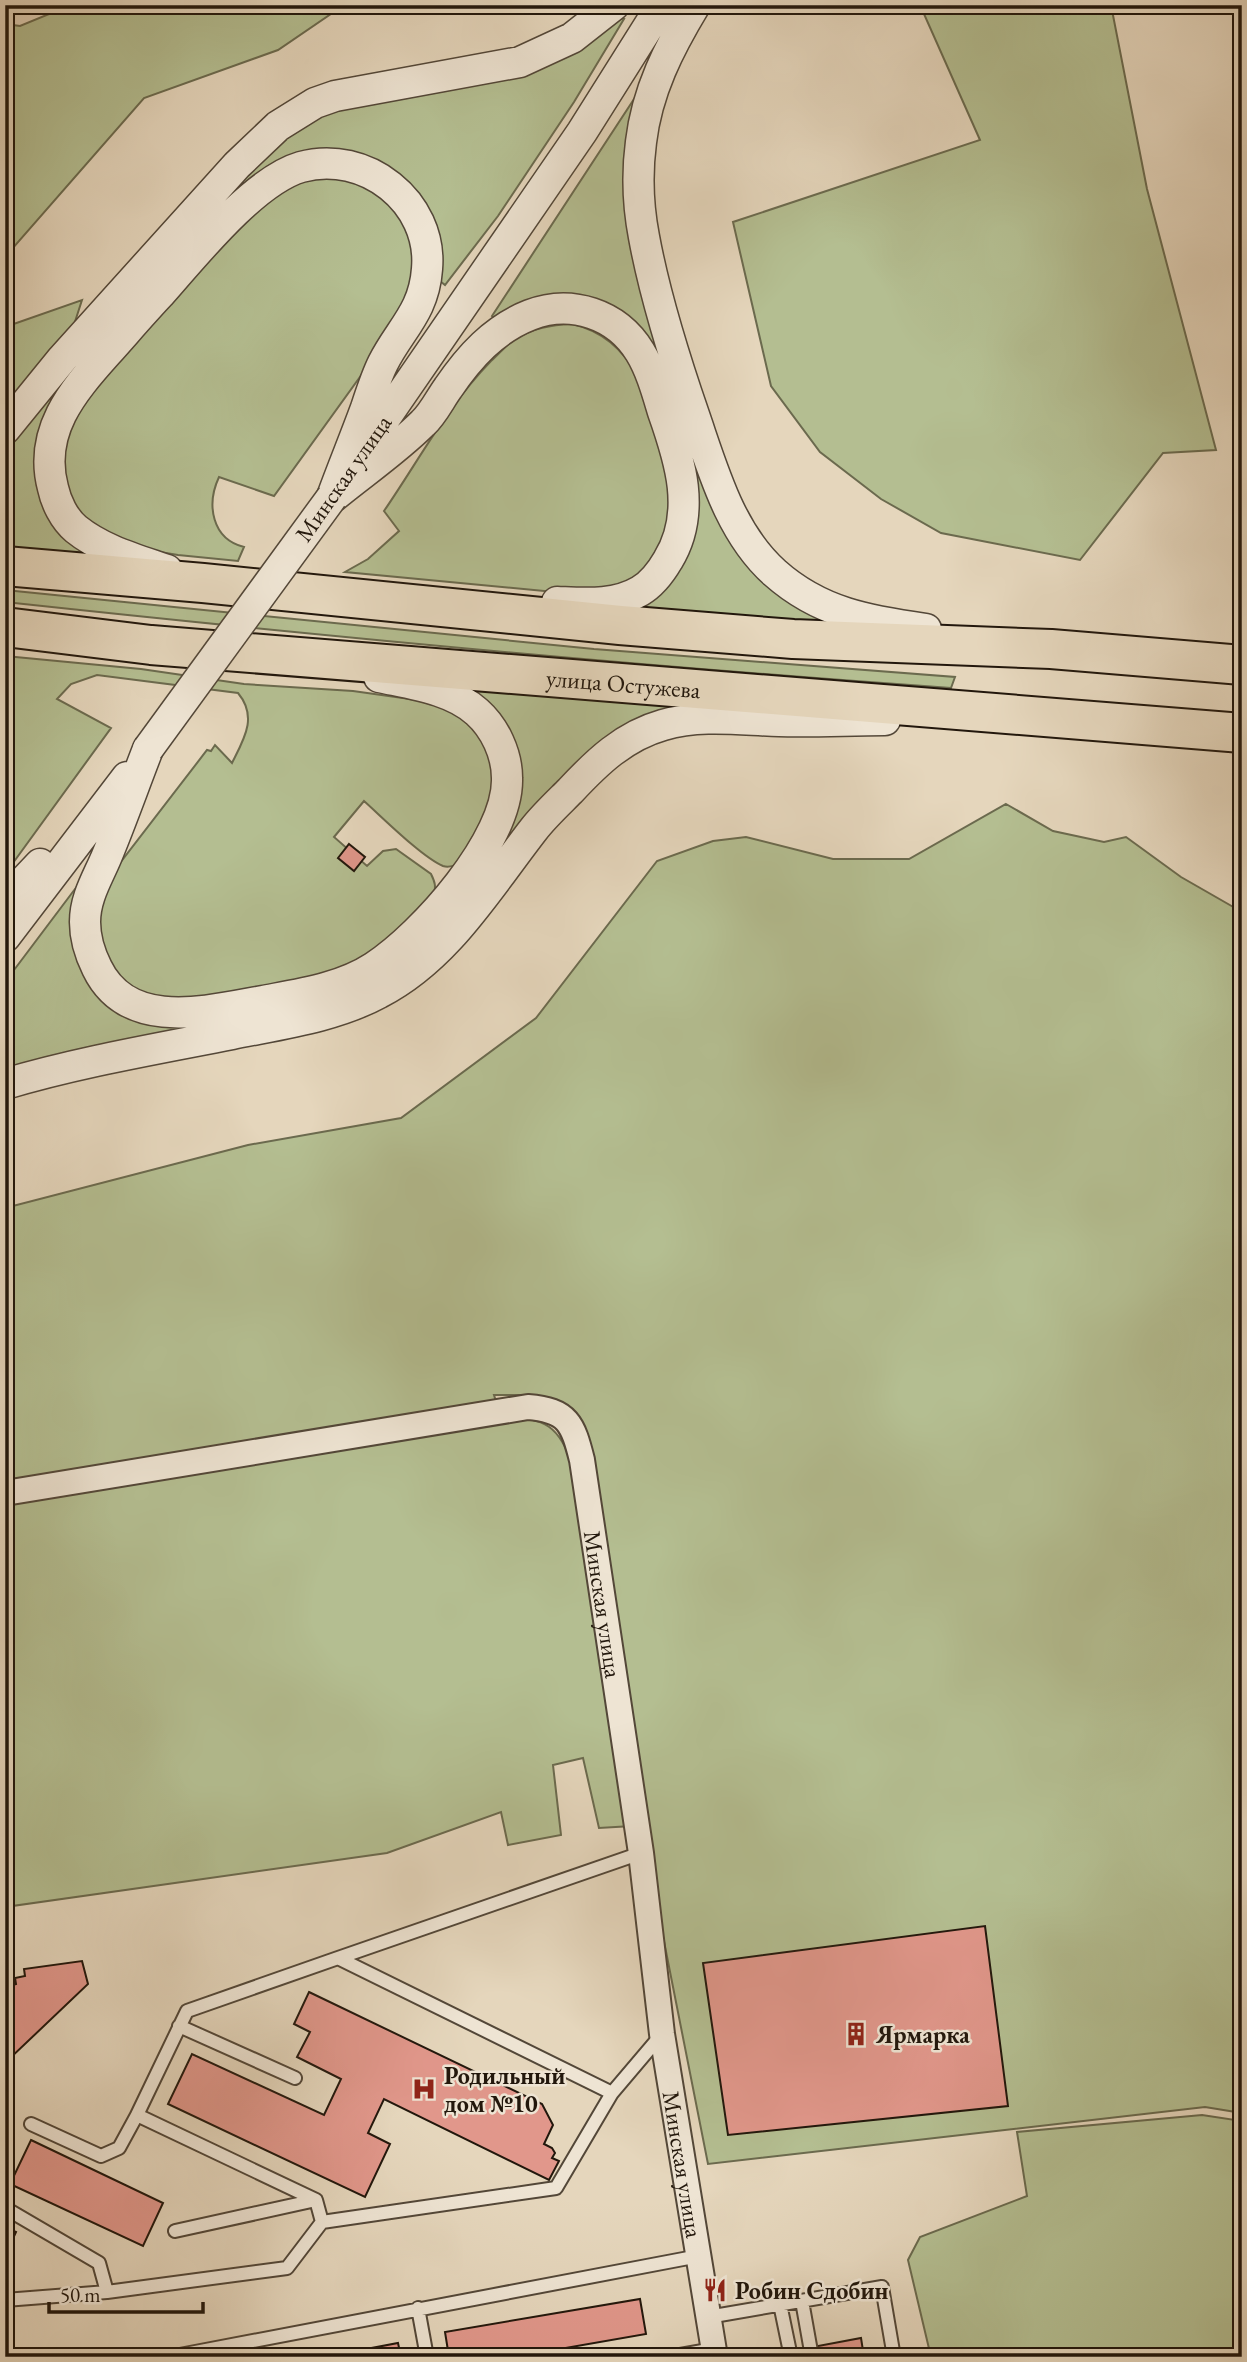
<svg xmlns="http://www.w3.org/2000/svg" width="1247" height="2362" viewBox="0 0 1247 2362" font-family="'EB Garamond',serif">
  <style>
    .green { fill: #b4be91; stroke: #6b6a4e; stroke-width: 2 }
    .building { fill: #e1978b; stroke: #22170c; stroke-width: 2 }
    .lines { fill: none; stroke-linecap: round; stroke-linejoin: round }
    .service-casing { stroke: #534738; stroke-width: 16 }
    .minor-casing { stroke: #534738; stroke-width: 28 }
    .tertiary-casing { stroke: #534738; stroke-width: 33 }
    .primary-casing { stroke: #22170c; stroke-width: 42 }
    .service { stroke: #eee4d3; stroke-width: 12 }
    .minor { stroke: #eee4d3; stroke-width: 24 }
    .tertiary { stroke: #eee4d3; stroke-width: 30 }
    .primary { stroke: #e5d6bc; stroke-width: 38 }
    .tertiary-bridge-casing { stroke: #534738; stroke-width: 33; stroke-linecap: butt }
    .tertiary-bridge { stroke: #eee4d3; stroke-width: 30 }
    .labels { text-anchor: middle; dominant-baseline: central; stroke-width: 5; stroke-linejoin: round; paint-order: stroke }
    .street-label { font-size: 24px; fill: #22170c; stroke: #eee4d3 }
    .poi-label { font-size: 24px; font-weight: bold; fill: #22170c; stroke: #eee4d3; text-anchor: start }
  </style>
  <rect width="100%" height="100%" fill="#e5d6bc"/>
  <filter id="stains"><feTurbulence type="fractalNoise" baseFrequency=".00286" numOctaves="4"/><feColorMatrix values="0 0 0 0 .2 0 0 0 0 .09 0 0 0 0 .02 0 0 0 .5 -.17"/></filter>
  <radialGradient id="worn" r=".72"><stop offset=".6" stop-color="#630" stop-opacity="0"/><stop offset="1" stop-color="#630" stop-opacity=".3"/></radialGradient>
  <path class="green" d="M102 5H344L278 50 144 98 5 257V24L20 26 66 7Z
    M920 5H1111L1147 189 1216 450 1163 453 1080 560 941 533 881 499 820 452 771 386 733 222 980 140Z
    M619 18 624 19 574 102 498 216 445 285 440 281 439 243 327 150H312L296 155 40 442 99 557 5 550V442L254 164 307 119Z
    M636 96 634 121 716 503 833 623 627 609C670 573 699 565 697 502L626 322 497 320 492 316Z
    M310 175 367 181 405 215 418 266 396 327 274 496 219 477C206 505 212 539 244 547L238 561 178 555 130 547 80 520 60 469 72 417 81 401 261 202Z
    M82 300 71 334 5 408V327Z
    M572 324C603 331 622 349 638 376L671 483 670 536 632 584 565 593 345 572 368 559 399 531 384 511C419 460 448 405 491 361 499 354 506 345 515 339 533 328 551 325 572 324Z
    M5 590 594 649 955 677 951 688C635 666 320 636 5 602Z
    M5 656 141 669 244 684 353 691 417 700 452 710 476 728 490 753 495 795 459 863C454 866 449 868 443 866 422 857 383 818 364 801L334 837 367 866 383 851 396 849 431 874C435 882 436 886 434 895L390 942 330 975 201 1002 142 997 106 969 98 916 110 876 207 750 211 751 215 745 232 763C244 739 258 717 238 693L97 675 71 684 57 699 111 728 5 874Z
    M455 686 699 708C603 718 541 805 487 877 460 914 433 952 394 977 349 1006 294 1013 243 1023 163 1039 83 1051 5 1074V982L78 885 81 887C71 912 73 939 83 964 117 1051 215 1019 284 1005 318 998 373 991 399 967 408 959 418 952 427 943 454 914 498 853 512 816 515 808 516 798 517 790 521 760 510 723 488 702 480 694 465 690 455 686Z
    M1006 804 1053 831 1104 842 1126 837 1181 877 1242 912V2113L1205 2107 708 2164 641 1825 574 1414 525 1395H494L501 1417C549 1419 556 1424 575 1468L632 1826 599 1828 583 1758 553 1765 561 1835 508 1845 501 1812 387 1853 5 1907V1208L248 1145 401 1118 536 1018 657 861 713 841 746 837 833 859H909Z
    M1202 2115 1242 2121V2357H931L908 2260 920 2237 1027 2196 1017 2132Z"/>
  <path class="building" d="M349 844 365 857 354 871 338 858Z
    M985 1926 1008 2106 728 2135 703 1963Z
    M82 1961 88 1984 5 2063 6 1987 16 1984 15 1978 25 1976 24 1969Z
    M309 1992 542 2104 553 2125 544 2144 552 2148 555 2153 552 2158 559 2161 549 2180 384 2099 368 2133 390 2144 365 2197 168 2104 192 2054 324 2115 341 2079 297 2057 310 2032 294 2024Z
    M31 2140 163 2203 143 2246 10 2184Z
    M5 2227 16 2232 5 2256Z
    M640 2299 646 2334 514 2357H449L445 2332Z
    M861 2338 864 2357H820L818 2346Z
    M398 2343 401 2357H324Z"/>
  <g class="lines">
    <g class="service-casing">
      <path id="service" d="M338 1958 641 1853
        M179 2026 295 2078
        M137 2115 187 2011 338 1958 612 2093
        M31 2124 101 2156 119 2148 137 2115 316 2200 322 2222
        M5 2208 99 2263 107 2292 5 2300
        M175 2231 316 2200
        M107 2292 287 2268 322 2222 556 2188 612 2093 662 2034
        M802 2301 812 2357
        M780 2304 791 2357
        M418 2308 427 2357
        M708 2317 882 2287 894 2357
        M169 2357 699 2256
        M669 2357 714 2349"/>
    </g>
    <g class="minor-casing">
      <g id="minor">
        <path id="s1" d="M5 1493 528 1407C568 1410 573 1424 582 1460L641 1853 662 2034 715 2357"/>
      </g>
    </g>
    <g class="tertiary-casing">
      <path id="tertiary" d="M695 5C669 48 647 91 641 142 637 172 638 206 644 237 655 297 674 357 694 415 713 470 730 533 775 573 820 613 869 621 926 629
        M5 429 62 359 237 165 278 126 315 103 335 96 520 62 572 38 614 5
        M361 453 582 132 662 5
        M333 497C362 473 396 450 423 423 433 414 440 399 448 388 469 357 494 329 530 315 571 299 617 314 640 352 651 370 657 392 663 412 680 460 697 513 668 560 661 572 652 584 640 591 615 606 584 603 557 602
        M167 570C135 559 102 550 76 529 64 519 56 502 53 488 38 432 72 392 107 353 125 333 142 313 160 294 193 257 253 181 301 167 365 149 433 202 427 269 424 312 400 329 383 363 376 377 371 393 366 408 355 438 343 467 332 497
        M148 749C134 785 121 822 106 858 97 879 85 898 85 922 85 938 90 954 97 968 128 1032 207 1011 263 1001 300 994 342 988 374 967 423 935 509 839 507 778 507 754 495 728 477 712 452 689 411 684 379 677
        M5 901 40 864
        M5 937 127 777
        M5 1084C79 1062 156 1049 232 1034 281 1024 335 1017 379 993 447 958 488 888 534 829 544 816 558 803 570 791 597 762 624 736 663 725 702 714 740 720 779 721 814 722 850 720 885 720"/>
    </g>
    <g class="primary-casing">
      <g id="primary">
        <path d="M5 566 203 583 620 625 793 639 1051 649 1242 665"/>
        <path id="s2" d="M5 627 151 645 1242 733"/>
      </g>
    </g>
    <use href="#service" class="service"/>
    <use href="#minor" class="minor"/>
    <use href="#tertiary" class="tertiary"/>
    <use href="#primary" class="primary"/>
    <g class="tertiary-bridge-casing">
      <path id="tertiary-bridge" d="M148 749 332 497"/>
    </g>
    <use href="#tertiary-bridge" class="tertiary-bridge"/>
  </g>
  <defs>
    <g id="building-bare" transform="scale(1.89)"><path d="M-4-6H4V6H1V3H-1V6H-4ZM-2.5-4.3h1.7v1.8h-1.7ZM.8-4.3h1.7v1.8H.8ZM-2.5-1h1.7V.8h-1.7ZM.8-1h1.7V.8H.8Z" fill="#8f2418" stroke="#eee4d3" stroke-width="2.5" paint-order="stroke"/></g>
    <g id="hospital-bare" transform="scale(1.89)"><path d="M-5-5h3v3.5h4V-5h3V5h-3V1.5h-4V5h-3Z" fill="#8f2418" stroke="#eee4d3" stroke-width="2.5" paint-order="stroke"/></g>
    <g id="restaurant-bare" transform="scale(1.89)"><path d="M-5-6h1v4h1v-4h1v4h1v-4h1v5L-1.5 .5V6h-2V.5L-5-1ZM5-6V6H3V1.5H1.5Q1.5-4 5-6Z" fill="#8f2418" stroke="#eee4d3" stroke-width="2.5" paint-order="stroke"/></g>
  </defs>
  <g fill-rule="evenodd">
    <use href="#building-bare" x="856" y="2034"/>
    <use href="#hospital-bare" x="424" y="2089"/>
    <use href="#restaurant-bare" x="715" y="2290"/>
  </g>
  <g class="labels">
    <g class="street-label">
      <text transform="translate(343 478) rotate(-55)">Минская улица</text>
      <text stroke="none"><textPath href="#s2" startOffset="621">улица Остужева</textPath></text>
      <text stroke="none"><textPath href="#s1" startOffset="760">Минская улица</textPath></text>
      <text stroke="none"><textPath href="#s1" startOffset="1326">Минская улица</textPath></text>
    </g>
    <g class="poi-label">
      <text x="876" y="2034">Ярмарка</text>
      <text x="444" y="2075">Родильный<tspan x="444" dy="28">дом №10</tspan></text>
      <text x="735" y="2290">Робин Сдобин</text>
    </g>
  </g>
  <rect width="1247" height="2362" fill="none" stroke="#e5d6bc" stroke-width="28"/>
  <rect x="7" y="7" width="1233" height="2348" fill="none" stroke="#22170c" stroke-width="3.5"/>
  <rect x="14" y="14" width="1219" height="2334" fill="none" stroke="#22170c" stroke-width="2"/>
  <path d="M49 2302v10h154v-10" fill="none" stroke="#22170c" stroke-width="3.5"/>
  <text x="60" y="2302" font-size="21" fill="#22170c" stroke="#eee4d3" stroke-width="5" paint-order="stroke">50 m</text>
  <rect width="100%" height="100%" filter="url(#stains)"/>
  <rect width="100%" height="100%" fill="url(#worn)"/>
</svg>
